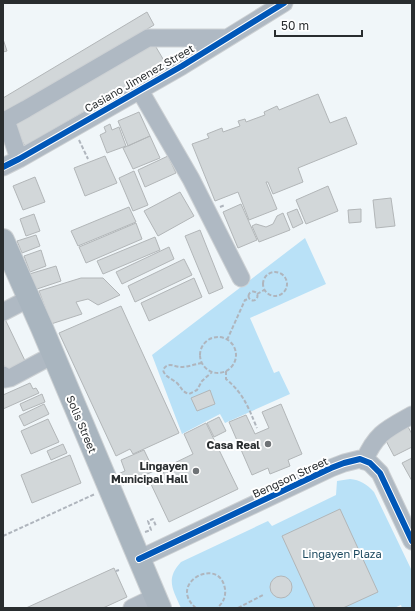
<svg xmlns="http://www.w3.org/2000/svg" width="415" height="611" viewBox="0 0 415 611" font-family="'Golos Text',sans-serif">
  <style>
    .green { fill: #b9e1f7 }
    .building { fill: #d2d7d9; stroke: #b2b6b8 }
    .lines { fill: none; stroke-linecap: round; stroke-linejoin: round }
    .minor-casing { stroke: #cdd1d4; stroke-width: 19 }
    .highway-casing { stroke: #cdd1d4; stroke-width: 24 }
    .path { stroke: #afb5bd; stroke-width: 2; stroke-dasharray: 4 2; stroke-linecap: butt }
    .minor { stroke: #afb9c3; stroke-width: 17 }
    .highway { stroke: #a9b5bf; stroke-width: 22 }
    .cycleway-casing { stroke: #fff; stroke-width: 8 }
    .cycleway { stroke: #0057b8; stroke-width: 6 }
    .poi-dot { fill: #6f7376; stroke: #fff; stroke-width: 1.5 }
    .labels { text-anchor: middle; dominant-baseline: central; stroke-width: 4; stroke-linejoin: round; paint-order: stroke }
    .street-label { font-size: 11px; fill: #292d2f; stroke: #fff }
    .poi-label { font-size: 11px; font-weight: bold; fill: #292d2f; stroke: #fff; text-anchor: end }
    .park-label { font-size: 11px; fill: #1c495f; stroke: #fff }
  </style>
  <rect width="100%" height="100%" fill="#f0f6f9"/>
  <path class="green" d="M305 238 326 284 250 318 274 373 279 371 290 394 225 423 220 414 182 434 152 355Z
    M350 479C360 480 367 484 374 492L412 571V606L411 608H402L401 605 394 608H181C173 590 165 579 181 562L268 521 272 526 336 495 337 481Z"/>
  <path class="building" d="M147 12 154 25 3 115V98Z
    M3 39 7 51 3 52Z
    M153 42 166 64 25 146 12 124Z
    M318 94 330 123 346 117 357 144 298 168 303 182 273 194 268 182H266L277 209 249 220 238 192 215 201 192 144 209 138 207 134 222 128 223 132 240 126 238 121 245 119 246 122 265 115 264 112 277 106 279 110Z
    M139 112 150 136 128 146 118 121Z
    M110 124 112 130 119 127 126 146 107 153 100 135 106 132 104 127Z
    M150 136 160 158 133 169 123 148Z
    M105 156 117 183 85 196 74 168Z
    M168 156 176 173 145 187 138 170Z
    M134 171 148 205 133 211 119 178Z
    M35 177 45 202 23 210 13 186Z
    M328 186 338 211 306 224 296 200Z
    M180 192 194 216 158 236 144 211Z
    M391 198 395 226 376 228 373 200Z
    M241 204 257 240 238 248 223 212Z
    M129 207 136 222 78 246 71 231Z
    M297 209 303 223 293 228 287 213Z
    M361 209V222L349 223 348 210Z
    M283 213 290 230 259 242 252 226 256 224 266 227 273 224 277 216Z
    M34 214 40 231 26 236 20 219Z
    M136 223 142 239 86 263 79 247Z
    M200 230 223 288 209 294 185 236Z
    M36 235 40 246 22 253 17 241Z
    M155 237 160 250 103 274 97 261Z
    M169 247 174 259 122 284 116 272Z
    M41 250 46 266 30 272 24 256Z
    M184 259 192 275 135 302 128 286Z
    M56 266 61 281 31 291 26 275Z
    M81 278H103L120 295 98 305 88 299 76 302 82 314 51 324 39 291Z
    M194 278 202 297 149 321 141 303Z
    M121 306 179 433 133 454 130 449 116 456 59 333Z
    M3 317H4L28 367 9 376 3 364Z
    M30 383 33 389 36 388 39 393 3 409V395Z
    M210 390 215 404 197 411 191 398Z
    M42 394 45 402 23 411 20 404Z
    M44 404 49 414 24 426 19 416Z
    M281 404 302 454 288 460 290 466 270 474 268 468 252 475 229 422 246 415 255 434 269 428 262 412Z
    M219 417 226 431 214 437 207 423Z
    M48 419 59 442 31 454 21 431Z
    M206 423 238 489 169 522 149 480 164 473 162 469 193 454 184 434Z
    M407 425 412 434V447L394 456 384 437Z
    M63 444 67 453 51 460 47 451Z
    M144 450 154 471 123 485 118 474 125 471 121 460Z
    M70 455 81 483 32 503 21 475Z
    M412 458V481L402 463Z
    M340 509 378 592 343 608H315L282 536Z
    M114 568 127 597 103 608H26Z
    M270 587a11 11 0 1 1 22 0a11 11 0 1 1-22 0Z"/>
  <g class="lines">
    <g class="minor-casing">
      <path id="minor" d="M139 89 191 179 241 278
        M19 159 6 120 26 109 148 38H227
        M3 167 19 159 182 66 284 3
        M3 312 28 299
        M3 375 5 379 10 378 53 355
        M364 461C376 433 387 429 412 415
        M139 559 331 468 344 463 360 459 370 463 380 473 412 541
        M132 608 155 597"/>
    </g>
    <g class="highway-casing">
      <path id="highway" d="M3 240 42 328 160 608"/>
    </g>
    <path class="path" d="M79 140 88 159
      M220 207 225 205
      M263 284a12 12 0 1 1 24 0a12 12 0 1 1-24 0Z
      M248.5 296a4.5 4.5 0 1 1 9 0a4.5 4.5 0 1 1-9 0Z
      M257 294 264 290
      M200 355a18 18 0 1 1 36 0a18 18 0 1 1-36 0Z
      M227 340 245 300 249 299
      M202 363C195 364 188 367 181 367 174 367 168 361 163 370 165 377 171 378 177 383 181 387 182 392 189 394L197 390 202 381 212 372
      M226 371V379C244 394 248 407 257 428
      M145 532 151 530 148 521 153 519 156 526
      M3 536 95 494
      M116 571 119 570
      M196 608C166 583 220 555 225 589 226 597 223 603 217 608
      M221 608H224
      M238 608 263 595"/>
    <use href="#minor" class="minor"/>
    <use href="#highway" class="highway"/>
    <g class="cycleway-casing">
      <path id="cycleway" d="M3 167 19 159 182 66 284 3
        M139 559 331 468 344 463 360 459 370 463 380 473 412 541"/>
    </g>
    <use href="#cycleway" class="cycleway"/>
  </g>
  <g class="poi-dot">
    <circle cx="268" cy="444" r="4"/>
    <circle cx="196" cy="471" r="4"/>
  </g>
  <g class="labels">
    <g class="street-label">
      <text transform="translate(139 78) rotate(-30)">Casiano Jimenez Street</text>
      <text transform="translate(82 424) rotate(67)">Solis Street</text>
      <text transform="translate(290 477) rotate(-25)">Bengson Street</text>
    </g>
    <g class="poi-label">
      <text x="260" y="444">Casa Real</text>
      <text x="188" y="465">Lingayen<tspan x="188" dy="13">Municipal Hall</tspan></text>
    </g>
    <g class="park-label">
      <text x="342" y="553">Lingayen Plaza</text>
    </g>
  </g>
  <rect width="415" height="611" fill="none" stroke="#292d2f" stroke-width="8"/>
  <path d="M275 30v6h87v-6" fill="none" stroke="#292d2f" stroke-width="2"/>
  <text x="281" y="30" font-size="12" fill="#292d2f" stroke="#ffffff" stroke-width="3" paint-order="stroke">50 m</text>
</svg>
